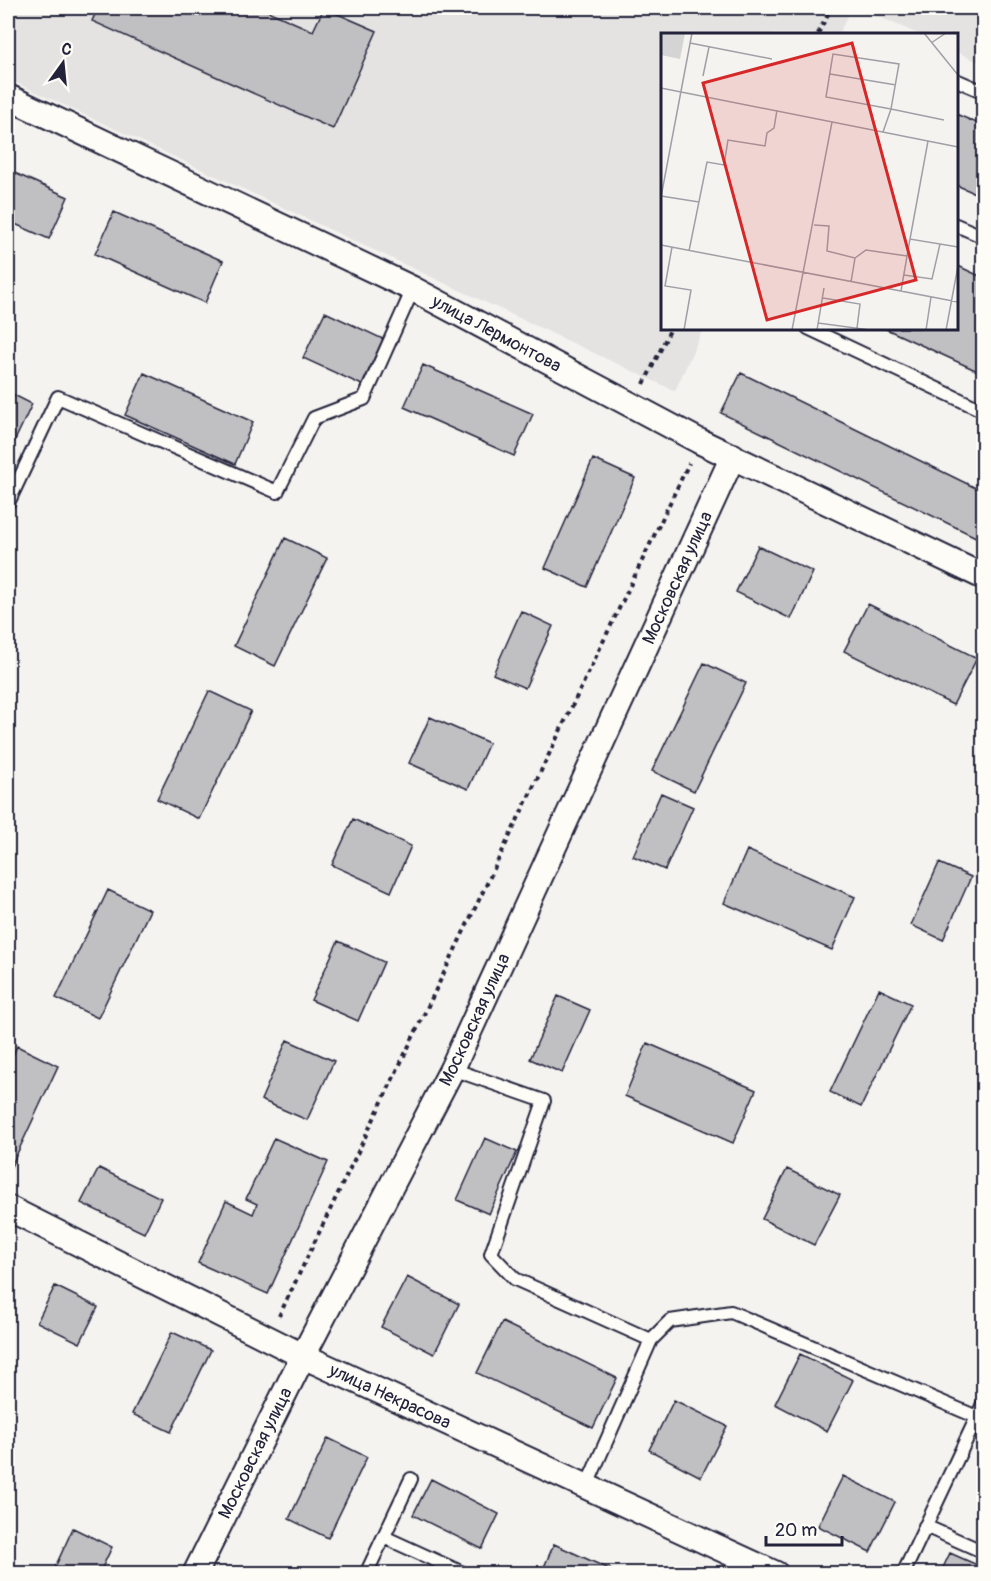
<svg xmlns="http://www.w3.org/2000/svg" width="991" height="1581" viewBox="0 0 991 1581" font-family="Pangolin,sans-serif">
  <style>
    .built { fill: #e4e3e2 }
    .building { fill: #c0bfc2; stroke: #22223b; stroke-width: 1.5 }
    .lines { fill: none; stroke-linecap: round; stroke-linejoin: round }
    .lane-casing { stroke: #22223b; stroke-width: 16 }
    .street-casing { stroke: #22223b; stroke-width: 28 }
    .path { stroke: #22223b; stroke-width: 4; stroke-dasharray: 4.5 4.5; stroke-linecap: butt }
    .lane { stroke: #fdfcf7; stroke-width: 12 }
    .street { stroke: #fdfcf7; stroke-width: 24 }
    .labels { text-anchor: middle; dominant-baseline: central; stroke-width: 6; stroke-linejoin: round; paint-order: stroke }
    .street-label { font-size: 18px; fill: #22223b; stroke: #fdfcf7 }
    .inset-road { fill: none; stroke: #a09fa7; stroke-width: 1.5 }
    .view { fill: #d62828; fill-opacity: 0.15; stroke: #d62828; stroke-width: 3 }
    .inset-edge { fill: none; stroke: #22223b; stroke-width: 3 }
  </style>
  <rect width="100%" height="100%" fill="#f4f3ef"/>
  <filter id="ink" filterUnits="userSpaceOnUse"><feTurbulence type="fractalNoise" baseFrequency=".0167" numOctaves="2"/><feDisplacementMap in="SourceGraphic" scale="12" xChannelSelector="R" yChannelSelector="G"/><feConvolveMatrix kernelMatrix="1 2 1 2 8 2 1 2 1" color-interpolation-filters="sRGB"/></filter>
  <g filter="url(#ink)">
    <path class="built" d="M8 8H851L839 34H662V328L703 329 675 391 8 79Z
      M859 8H983V64L957 52 956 34H918Z"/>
    <path class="building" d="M98 8H261L313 31 324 8 377 31 333 129 92 21Z
      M956 114 984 126V197L956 185Z
      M8 170 68 197 49 239 8 221Z
      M114 212 223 261 205 303 95 254Z
      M956 265 984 278V374L884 328H956Z
      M325 312 383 339 362 385 303 358Z
      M423 365 533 414 514 456 404 407Z
      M144 373 253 422 235 464 125 415Z
      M741 373 984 492V541L721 413Z
      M8 392 32 404 8 455Z
      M593 459 635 478 587 587 545 568Z
      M285 538 327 558 275 666 234 646Z
      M758 546 813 572 791 619 736 592Z
      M868 604 977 658 953 705 844 651Z
      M521 611 553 626 525 688 493 674Z
      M704 663 746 683 694 791 652 771Z
      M209 691 251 711 199 819 157 799Z
      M430 717 489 743 468 789 409 763Z
      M661 793 693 807 665 870 633 856Z
      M353 819 411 846 391 892 332 865Z
      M747 850 855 897 832 950 724 903Z
      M939 863 971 877 943 940 911 925Z
      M108 890 150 910 98 1018 56 998Z
      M338 941 384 962 358 1021 311 1000Z
      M879 989 911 1004 861 1107 830 1092Z
      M558 996 590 1010 562 1073 530 1059Z
      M287 1040 334 1061 307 1120 261 1100Z
      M647 1043 756 1090 733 1143 625 1096Z
      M17 1046 58 1066 8 1173V1066Z
      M274 1138 328 1162 268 1294 198 1263 226 1201 253 1214 257 1204 246 1199Z
      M485 1138 517 1152 489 1214 457 1200Z
      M99 1168 161 1198 144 1233 81 1203Z
      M787 1169 840 1195 814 1245 762 1219Z
      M407 1277 459 1304 434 1354 381 1327Z
      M55 1286 98 1307 80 1343 37 1322Z
      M502 1322 617 1378 593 1428 477 1373Z
      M172 1332 211 1350 171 1432 132 1414Z
      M800 1354 853 1380 827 1431 775 1404Z
      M674 1400 727 1426 701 1477 649 1450Z
      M328 1438 367 1457 328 1538 289 1519Z
      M843 1476 895 1502 870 1552 818 1526Z
      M431 1479 499 1514 482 1549 413 1515Z
      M73 1528 112 1547 99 1574H52Z
      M554 1544 620 1574H541Z
      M950 1553 984 1568V1574H940Z"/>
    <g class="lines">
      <g class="lane-casing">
        <path id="lane" d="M956 80 984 92
          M956 225 984 237
          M808 328 984 411
          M8 503 58 397 277 492 314 418 364 399 413 289
          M452 1069 544 1101 491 1254 515 1279 651 1340 587 1485
          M651 1340 670 1321 731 1312 977 1417
          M925 1526 984 1552
          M384 1537 465 1574
          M366 1574 411 1479
          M903 1574 984 1402"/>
      </g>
      <g class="street-casing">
        <g id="street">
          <path id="s1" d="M8 97 413 289 699 441 984 577"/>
          <path id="s2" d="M8 1208 303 1356 776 1574"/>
          <path id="s3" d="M195 1574 303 1356 452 1069 733 456"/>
        </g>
      </g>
      <path class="path" d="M818 34 831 8
        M644 384 671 328
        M279 1316 689 463"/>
      <use href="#lane" class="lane"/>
      <use href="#street" class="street"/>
    </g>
  </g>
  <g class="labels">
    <g class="street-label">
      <text stroke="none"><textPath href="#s1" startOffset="543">улица Лермонтова</textPath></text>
      <text stroke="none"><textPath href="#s3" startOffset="1107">Московская улица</textPath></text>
      <text stroke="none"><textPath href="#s3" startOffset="621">Московская улица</textPath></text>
      <text stroke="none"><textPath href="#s2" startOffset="426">улица Некрасова</textPath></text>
      <text stroke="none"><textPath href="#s3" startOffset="135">Московская улица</textPath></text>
    </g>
  </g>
  <g transform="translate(661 33)">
    <rect width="297" height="297" fill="#f4f3ef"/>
    <path d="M0 0H24L19 26 0 22Z" fill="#d5d4d5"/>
    <path class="inset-road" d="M263 0 297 42M29 10 111 26M270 10 285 0M169 41 235 52M42 43 48 14M0 55 297 114M222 99 230 76 238 31 172 21 165 64 230 76 283 87M0 163 38 169M0 164 31 0M153 192 168 193 166 218 194 225 190 249M249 206 267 108M0 212 297 269M11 214 4 253 30 257 23 297M28 218 46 129 63 132 67 107 104 113 106 100 113 95 116 77M194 225 205 217 246 223M243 242 271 246 279 211M240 258 249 206 297 214M162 265 199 271 196 295M157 290 209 297M131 297 171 89M156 297 163 255M265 297 270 264M285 297 297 233"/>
    <path class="view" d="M191 10 255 247 106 287 42 50Z"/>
    <rect width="297" height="297" class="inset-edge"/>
  </g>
  <rect width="991" height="1581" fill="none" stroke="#fdfcf7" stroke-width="30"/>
  <rect x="15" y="15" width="961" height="1551" fill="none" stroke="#22223b" stroke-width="2" filter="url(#ink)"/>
  <g transform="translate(63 63) rotate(15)" stroke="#fdfcf7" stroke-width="4.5" paint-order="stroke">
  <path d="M0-4.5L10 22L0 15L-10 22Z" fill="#22223b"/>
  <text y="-9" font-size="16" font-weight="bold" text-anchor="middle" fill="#22223b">С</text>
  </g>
  <path d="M766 1536v9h76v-9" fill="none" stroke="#22223b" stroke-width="3"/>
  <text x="775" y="1536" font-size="18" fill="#22223b" stroke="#fdfcf7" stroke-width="4.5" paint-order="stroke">20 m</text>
</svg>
